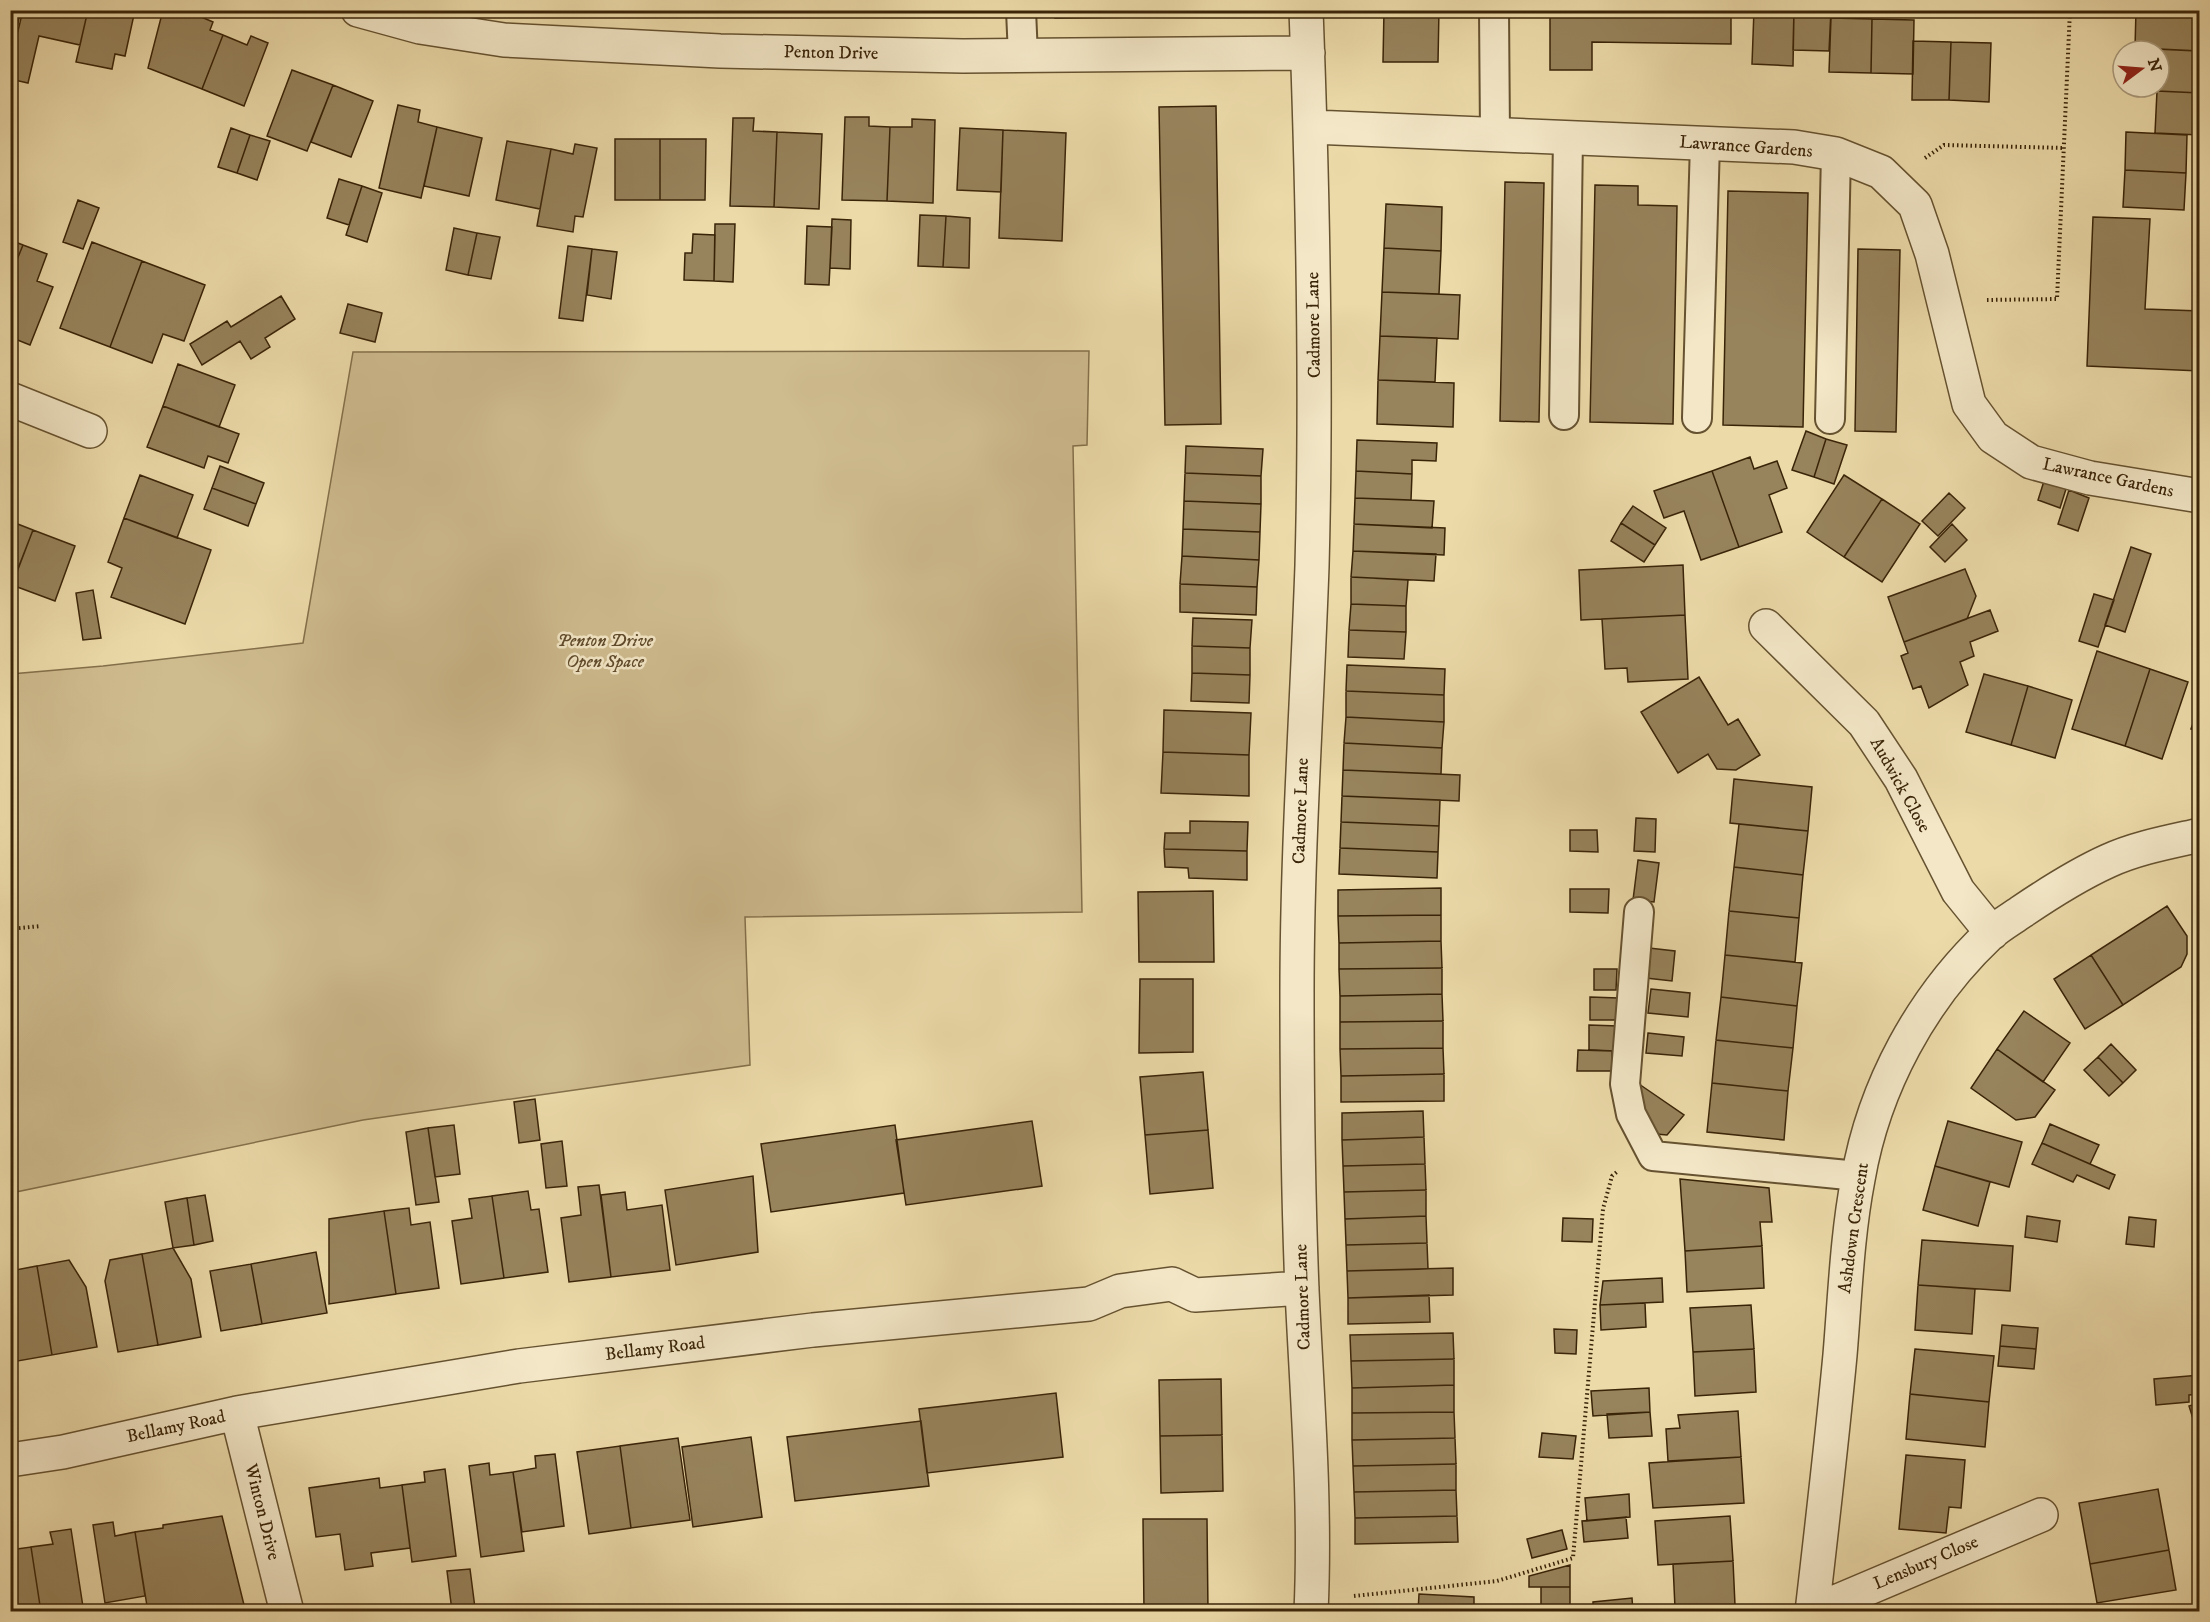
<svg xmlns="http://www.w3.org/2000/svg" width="2210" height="1622" viewBox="0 0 2210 1622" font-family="'IM FELL DW Pica',serif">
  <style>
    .green { fill: #cebb8e; stroke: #84704b; stroke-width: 1.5 }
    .building { fill: #97835c; stroke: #3a2408; stroke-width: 1.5 }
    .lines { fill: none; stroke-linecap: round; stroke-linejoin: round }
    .lane-casing { stroke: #665230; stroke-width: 32 }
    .street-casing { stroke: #665230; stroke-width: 36 }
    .path { stroke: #3a2408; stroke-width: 4; stroke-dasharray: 1.5 3; stroke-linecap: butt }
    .lane { stroke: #f3e7c7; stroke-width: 28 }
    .street { stroke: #f3e7c7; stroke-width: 33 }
    .labels { text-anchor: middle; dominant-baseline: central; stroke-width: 5; stroke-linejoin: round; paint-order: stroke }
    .street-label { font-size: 18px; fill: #3a2408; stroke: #f3e7c7 }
    .park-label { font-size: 18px; font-style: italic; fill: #5f4a2a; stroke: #f3e7c7 }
  </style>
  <rect width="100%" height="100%" fill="#ecdaa9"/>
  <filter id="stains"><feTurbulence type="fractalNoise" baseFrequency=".00333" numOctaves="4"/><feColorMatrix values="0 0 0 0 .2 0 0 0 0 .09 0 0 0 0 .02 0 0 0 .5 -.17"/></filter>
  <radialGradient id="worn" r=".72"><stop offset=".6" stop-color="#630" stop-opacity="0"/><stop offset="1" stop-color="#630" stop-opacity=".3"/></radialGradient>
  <path class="green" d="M1089 351 1087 445 1073 446 1082 912 745 917 750 1065 363 1120 11 1193V674L103 666 303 643 353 352Z"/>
  <path class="building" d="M10 10H21L14 40 10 39Z
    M23 10H88L80 45 39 36 28 83 10 79V64Z
    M88 10H135L125 56 115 54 112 69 76 62Z
    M163 10H185L213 22 210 30 223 35 202 89 148 68Z
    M1055 10H1248V16L1055 18Z
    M1384 10H1439L1438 62H1383Z
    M1550 10H1731V44L1592 42V70H1550Z
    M1754 10H1794L1793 66 1752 64Z
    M1794 10H1831L1829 51 1793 50Z
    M2136 10 2197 13 2196 51 2135 48Z
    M1831 18 1872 19 1871 73 1829 72Z
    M1872 19 1914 20 1913 74 1871 73Z
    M223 35 247 45 251 36 268 43 244 106 202 89Z
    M1913 41 1951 42 1949 100H1912Z
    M1951 42 1991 43 1989 102 1949 100Z
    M2159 49 2200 51V93L2157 91 2159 87Z
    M292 70 333 85 307 151 267 136Z
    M333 85 373 101 351 157 311 142Z
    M2157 91 2200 93V135L2155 133Z
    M398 105 420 110 418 122 437 127 421 198 379 188Z
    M1216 106 1221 424 1165 425 1159 107Z
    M845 117H869V126L890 127 887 201 842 200Z
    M733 118H754L753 131 777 132 774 207 730 206Z
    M912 119 935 120 933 203 887 201 890 127H912Z
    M437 127 482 138 469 196 424 186Z
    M231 128 250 135 237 173 218 167Z
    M960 128 1003 130 1001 192 957 190Z
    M1003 130 1066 133 1062 241 999 238Z
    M777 132 822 134 819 209 774 207Z
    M2126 132 2187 135 2186 173 2125 170Z
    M250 135 270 141 257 180 237 173Z
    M615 139H660V200H615Z
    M660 139H706L705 200H660Z
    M507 141 551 149 540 209 496 200Z
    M575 144 597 148 583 217 575 216 573 232 537 226 551 149 573 154Z
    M2125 170 2186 173 2184 210 2123 207Z
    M339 179 362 186 349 225 327 218Z
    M1505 182 1544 183 1539 422 1500 421Z
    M1595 185 1638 186V205L1677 206 1673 424 1590 422Z
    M362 186 382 193 367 242 346 235Z
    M1728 191 1808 193 1803 427 1723 425Z
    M78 200 99 208 83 249 63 242Z
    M1386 204 1442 207 1441 251 1384 248Z
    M920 215 946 216 943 267 918 266Z
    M946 216 970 218 969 268 943 267Z
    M2093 217 2150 219 2145 309 2200 311V371L2087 366Z
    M832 219 851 220 850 269 830 268Z
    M715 224H735L733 282 714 281Z
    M807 226 832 227 829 285 805 284Z
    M454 228 477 233 468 275 446 270Z
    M477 233 500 237 491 279 468 275Z
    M693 234 715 235 714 281 684 280 685 253H692Z
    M10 240 23 245 10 277Z
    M92 242 142 261 110 347 60 328Z
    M23 245 47 254 37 281 53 287 30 345 10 337V277Z
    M568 246 592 249 583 321 559 318Z
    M1384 248 1441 251 1439 294 1382 292Z
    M592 249 617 252 611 299 587 295Z
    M1858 249 1900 250 1896 432 1855 431Z
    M142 261 205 285 184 341 163 334 152 363 110 347Z
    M1382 292 1460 295 1458 339 1380 336Z
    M281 296 295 319 265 338 270 347 251 359 240 341 202 365 190 344 227 321 231 327Z
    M348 304 382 313 375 342 340 333Z
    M1380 336 1437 338 1435 382 1378 380Z
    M178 364 235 385 219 427 163 406Z
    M1378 380 1454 383 1453 427 1377 424Z
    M163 406 239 434 228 463 208 456 204 468 147 447Z
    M1806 431 1826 439 1814 477 1792 470Z
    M1826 439 1847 445 1834 484 1814 477Z
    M1357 440 1437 443 1436 461 1412 460V474L1356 471Z
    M1186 446 1263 449 1261 476 1185 473Z
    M1750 457 1754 469 1777 461 1787 488 1769 495 1782 532 1739 547 1712 471Z
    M220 466 264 483 256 504 212 488Z
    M1356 471 1412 474 1411 500 1355 498Z
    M1712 471 1739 547 1701 560 1684 511 1664 518 1654 491Z
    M1185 473 1261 476V504L1184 501Z
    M140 475 193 495 177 538 124 518Z
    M1844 475 1882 499 1844 557 1807 532Z
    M2044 481 2066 489 2060 508 2038 500Z
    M212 488 256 504 248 526 204 509Z
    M2069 490 2089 498 2078 531 2058 524Z
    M1949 493 1965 508 1938 536 1922 521Z
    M1355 498 1434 501 1432 528 1354 524Z
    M1882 499 1920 524 1882 582 1844 557Z
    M1184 501 1261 504 1260 532 1183 529Z
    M1633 506 1666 528 1655 545 1621 523Z
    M124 518 211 550 185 624 111 597 122 568 108 562Z
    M10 521 33 530 10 589Z
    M1621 523 1655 545 1644 562 1611 541Z
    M1354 524 1445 528 1444 555 1353 551Z
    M1952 524 1967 540 1945 562 1930 547Z
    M1183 529 1260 532 1259 560 1182 556Z
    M33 530 75 546 55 601 12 585Z
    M2131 547 2151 554 2125 632 2105 625Z
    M1353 551 1436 554 1434 581 1351 577Z
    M1182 556 1259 560 1257 587 1180 584Z
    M1683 565 1685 615 1581 620 1579 570Z
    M1965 569 1976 596 1967 619 1904 642 1888 597Z
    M1351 577 1408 580 1406 606 1351 604Z
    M1180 584 1257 587 1256 615 1180 612Z
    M93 590 101 638 83 640 76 593Z
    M2094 594 2114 600 2098 647 2079 641Z
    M1351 604 1406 606V632L1349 630Z
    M1990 610 1998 631 1970 642 1974 656 1960 662 1968 685 1929 708 1921 686 1913 689 1901 656 1908 653 1904 642Z
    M1685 615 1688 679 1628 682 1627 668 1605 669 1602 619Z
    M1193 618 1252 620 1250 648 1192 646Z
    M1349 630 1406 632 1404 659 1348 657Z
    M1192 646 1250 648V675L1192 673Z
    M2097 651 2150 669 2125 746 2072 729Z
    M1347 665 1445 669 1444 695 1346 691Z
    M2150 669 2188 682 2162 759 2125 746Z
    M1192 673 1250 675 1249 703 1191 701Z
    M1984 674 2028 686 2011 745 1966 732Z
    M1699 677 1728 725 1738 719 1760 755 1736 770 1717 769 1708 754 1678 773 1641 712Z
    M2028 686 2072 700 2055 758 2011 745Z
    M1346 691 1444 695V722L1346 717Z
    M2200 704V731L2191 729Z
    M1164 710 1251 713 1249 755 1163 752Z
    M1346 717 1444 722 1442 748 1344 743Z
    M1344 743 1442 748 1441 774 1343 770Z
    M1163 752 1249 755V796L1161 793Z
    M1343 770 1460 775 1459 801 1342 796Z
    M1734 779 1812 787 1808 831 1730 823Z
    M1342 796 1440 800 1439 826 1341 822Z
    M1636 818 1656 819 1655 852 1634 851Z
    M1190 821 1248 822 1247 851 1164 849 1165 833H1190Z
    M1341 822 1439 826 1438 852 1340 848Z
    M1739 824 1808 831 1803 875 1734 867Z
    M1570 830H1597L1598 852 1570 851Z
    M1340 848 1438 852 1437 878 1339 874Z
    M1164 849 1247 851V880L1189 878 1188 868 1165 867Z
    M1638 860 1659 863 1654 902 1633 900Z
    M1734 867 1803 875 1799 918 1729 911Z
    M1441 888V915L1338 916V890Z
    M1570 889H1609L1608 913 1570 912Z
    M1213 891 1214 962H1139L1138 892Z
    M2167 906 2187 936V954L2181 967 2123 1005 2091 955Z
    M1729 911 1799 918 1795 962 1725 955Z
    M1441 915V941L1339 943 1338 916Z
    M1441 941 1442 968 1339 969V943Z
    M1649 948 1675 951 1672 981 1646 978Z
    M1725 955 1802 963 1797 1006 1721 997Z
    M2091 955 2123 1005 2085 1029 2054 979Z
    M1442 968V994L1340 996 1339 969Z
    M1594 969H1617L1616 990H1594Z
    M1140 979H1193V1052L1139 1053Z
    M1651 989 1690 993 1688 1017 1648 1013Z
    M1442 994 1443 1021 1340 1022V996Z
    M1590 997 1618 998V1020H1590Z
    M1721 997 1797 1006 1793 1048 1716 1040Z
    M2024 1011 2070 1043 2043 1082 1997 1049Z
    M1443 1021V1048L1340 1049V1022Z
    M1589 1025 1618 1026 1617 1051 1589 1050Z
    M1648 1033 1684 1037 1682 1056 1646 1053Z
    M1716 1040 1793 1048 1788 1091 1712 1083Z
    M2111 1044 2136 1070 2123 1083 2098 1057Z
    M1443 1048 1444 1074 1341 1076 1340 1049Z
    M1997 1049 2055 1090 2035 1117 2016 1120 1971 1088Z
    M1578 1050 1612 1051V1071H1577Z
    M2098 1057 2123 1083 2109 1096 2084 1070Z
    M1203 1072 1208 1130 1145 1135 1140 1077Z
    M1444 1074V1101L1341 1102V1076Z
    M1712 1083 1788 1091 1784 1140 1707 1132Z
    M1639 1084 1684 1115 1667 1135 1656 1134 1636 1114Z
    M535 1099 540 1140 519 1143 514 1102Z
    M1423 1111 1424 1137 1342 1140V1113Z
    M1032 1121 1042 1186 906 1205 896 1140Z
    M1948 1121 2022 1142 2009 1187 1935 1166Z
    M2050 1124 2099 1145 2090 1164 2042 1143Z
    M454 1125 460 1174 435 1177 428 1128Z
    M895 1125 904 1193 771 1212 761 1144Z
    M428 1128 439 1202 416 1205 406 1132Z
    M1208 1130 1213 1188 1150 1194 1145 1135Z
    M1424 1137 1425 1164 1343 1166 1342 1140Z
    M562 1141 567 1186 546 1188 541 1144Z
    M2042 1143 2115 1175 2109 1189 2077 1175 2073 1182 2032 1164Z
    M1425 1164 1426 1190 1344 1192 1343 1166Z
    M1935 1166 1990 1182 1978 1226 1923 1210Z
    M753 1176 758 1252 676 1265 665 1190Z
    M1680 1179 1769 1188 1772 1222H1760L1762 1246 1685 1251Z
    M599 1185 611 1277 569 1282 561 1218 581 1215 578 1187Z
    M1426 1190V1216L1345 1219 1344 1192Z
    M528 1191 531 1210 539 1209 548 1272 504 1278 492 1196Z
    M625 1192 627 1210 662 1205 670 1270 611 1277 601 1195Z
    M205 1195 213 1241 194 1245 187 1198Z
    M492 1196 504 1278 461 1284 452 1221 472 1218 469 1199Z
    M187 1198 194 1245 173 1248 165 1202Z
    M409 1208 411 1225 430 1222 439 1288 396 1294 384 1211Z
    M384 1211 396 1294 329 1304V1219Z
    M1426 1216 1427 1243 1346 1245 1345 1219Z
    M2027 1216 2060 1221 2057 1242 2025 1237Z
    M2129 1217 2156 1220 2154 1247 2126 1244Z
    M1563 1218 1593 1219 1592 1242 1562 1241Z
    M1922 1240 2013 1246 2010 1291 1918 1285Z
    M1427 1243 1428 1269 1347 1271 1346 1245Z
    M1762 1246 1764 1288 1687 1292 1685 1251Z
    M173 1248 191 1279 201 1337 158 1345 142 1254Z
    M316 1252 327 1313 262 1324 251 1264Z
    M142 1254 158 1345 118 1352 105 1281 110 1260Z
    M69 1260 86 1287 97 1347 52 1355 37 1266Z
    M251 1264 262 1324 221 1331 210 1271Z
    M37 1266 52 1355 12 1362 10 1352V1271Z
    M1453 1268V1295L1348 1298 1347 1271Z
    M1662 1278 1663 1302 1600 1305 1603 1281Z
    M1918 1285 1975 1289 1972 1334 1915 1330Z
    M1429 1295 1430 1322 1348 1324V1298Z
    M1645 1303 1646 1327 1601 1330 1600 1305Z
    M1751 1305 1754 1349 1693 1352 1690 1308Z
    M2002 1325 2038 1328 2036 1349 2000 1346Z
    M1554 1329 1577 1330 1576 1354 1555 1353Z
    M1453 1333 1454 1359 1351 1361 1350 1335Z
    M2000 1346 2036 1349 2034 1369 1998 1366Z
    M1754 1349 1756 1392 1695 1396 1693 1352Z
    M1915 1349 1994 1356 1989 1402 1910 1394Z
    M1454 1359V1385L1352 1388 1351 1361Z
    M2200 1375V1394L2189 1395V1402L2156 1405 2154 1379Z
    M1221 1379 1222 1435 1160 1436 1159 1380Z
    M1454 1385V1412L1352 1413V1388Z
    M1649 1388 1650 1412 1593 1416 1591 1391Z
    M1056 1393 1063 1457 927 1473 919 1409Z
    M1910 1394 1989 1402 1985 1447 1906 1439Z
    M2200 1403V1424L2195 1425 2189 1406Z
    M1738 1411 1741 1457 1668 1461 1666 1429 1680 1428 1678 1415Z
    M1454 1412 1455 1438 1352 1440V1413Z
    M1650 1412 1652 1436 1609 1438 1607 1414Z
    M921 1421 929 1486 795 1501 787 1437Z
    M1542 1433 1576 1436 1573 1459 1539 1457Z
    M1222 1435 1223 1491 1161 1493 1160 1436Z
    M751 1437 762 1517 693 1527 682 1447Z
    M678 1438 690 1520 631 1528 620 1446Z
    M1455 1438 1456 1464 1353 1466 1352 1440Z
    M620 1446 631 1528 589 1534 577 1452Z
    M555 1454 564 1526 522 1532 513 1472 536 1468 535 1456Z
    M1906 1455 1965 1460 1961 1508 1949 1507 1946 1533 1899 1529Z
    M1741 1457 1744 1503 1653 1508 1649 1463Z
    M489 1463 490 1475 513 1472 524 1551 481 1557 469 1466Z
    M1456 1464V1490L1354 1492 1353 1466Z
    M445 1469 456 1556 412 1562 402 1485 425 1482 424 1472Z
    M379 1478 380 1488 402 1485 410 1548 371 1553 373 1566 345 1570 340 1534 316 1537 309 1488Z
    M2158 1489 2169 1550 2090 1564 2079 1503Z
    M1456 1490 1457 1516 1355 1518 1354 1492Z
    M1629 1494 1630 1517 1587 1521 1585 1498Z
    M222 1516 244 1605 200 1612H148L135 1532 163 1528V1525Z
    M1457 1516 1458 1542 1355 1544V1518Z
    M1730 1516 1733 1561 1658 1565 1655 1521Z
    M1626 1517 1628 1538 1584 1542 1582 1521Z
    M1143 1519H1207L1208 1612H1144Z
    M113 1522 115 1536 135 1532 145 1596 105 1603 93 1525Z
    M71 1529 83 1607 71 1609 72 1612H41L31 1547 53 1544 50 1532Z
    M1562 1530 1567 1549 1532 1558 1527 1539Z
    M31 1547 41 1612H10V1550Z
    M2169 1550 2176 1590 2097 1603 2090 1564Z
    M1733 1561 1735 1605 1675 1608 1673 1564Z
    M1570 1565V1587H1529V1576Z
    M470 1569 475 1608 452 1611 447 1571Z
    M1541 1587H1570V1612H1541Z
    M1419 1594 1474 1597V1612H1418Z
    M1632 1598 1633 1612H1593V1602Z"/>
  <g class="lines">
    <g class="lane-casing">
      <path id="lane" d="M1021 10 1023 56
        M1494 10 1495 135
        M1564 415 1568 137
        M1697 418 1705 143
        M1830 419 1836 154
        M1639 912 1625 1084 1631 1114 1653 1156 1858 1176"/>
    </g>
    <g class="street-casing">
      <path id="street" d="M358 10 420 27 504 40 720 51 963 56 1308 53
        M1306 10C1313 196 1317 380 1312 566 1307 708 1297 850 1297 992 1297 1091 1298 1191 1302 1290 1307 1397 1316 1504 1311 1612
        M1312 127 1794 147 1836 154 1881 172 1915 205 1932 254 1969 404 1993 437 2031 462 2090 478 2200 496
        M10 399 90 431
        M1766 626 1864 723 1901 779 1958 891 1992 933
        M237 1413 287 1612
        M10 1460 63 1452 237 1413 519 1366 813 1330 1089 1304 1120 1291 1172 1284 1195 1295 1302 1288
        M1812 1612C1822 1526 1832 1440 1840 1355 1845 1296 1847 1236 1858 1179 1874 1086 1922 998 1990 934 1999 926 2011 919 2021 912 2049 893 2077 875 2108 861 2136 848 2169 842 2200 835
        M1812 1612 2041 1515"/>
    </g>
    <path class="path" d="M1925 158 1944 145 2064 148
      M1987 300 2057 299 2070 10
      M10 929 41 926
      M1354 1596 1497 1581 1573 1558 1603 1209 1612 1176 1618 1171"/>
    <use href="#lane" class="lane"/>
    <use href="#street" class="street"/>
  </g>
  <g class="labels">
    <g class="street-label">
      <text transform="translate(831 53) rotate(1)">Penton Drive</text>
      <text transform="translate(1746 147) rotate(4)">Lawrance Gardens</text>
      <text transform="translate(1314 325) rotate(-91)">Cadmore Lane</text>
      <text transform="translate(2108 478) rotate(12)">Lawrance Gardens</text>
      <text transform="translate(1900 785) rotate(61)">Audwick Close</text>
      <text transform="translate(1301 811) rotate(-88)">Cadmore Lane</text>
      <text transform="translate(1854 1228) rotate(-82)">Ashdown Crescent</text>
      <text transform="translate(1303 1297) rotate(-92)">Cadmore Lane</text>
      <text transform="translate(655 1349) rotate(-7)">Bellamy Road</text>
      <text transform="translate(176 1427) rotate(-12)">Bellamy Road</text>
      <text transform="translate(262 1512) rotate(76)">Winton Drive</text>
      <text transform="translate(1926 1563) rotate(-23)">Lensbury Close</text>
    </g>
    <g class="park-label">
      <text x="605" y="641">Penton Drive<tspan x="605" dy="21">Open Space</tspan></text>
    </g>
  </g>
  <rect width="2210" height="1622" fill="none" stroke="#ecdaa9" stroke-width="36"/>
  <rect x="12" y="12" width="2186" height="1598" fill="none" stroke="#3a2408" stroke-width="3"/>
  <rect x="18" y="18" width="2174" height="1586" fill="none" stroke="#3a2408" stroke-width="1.5"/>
  <g transform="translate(2141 69) rotate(74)"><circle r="28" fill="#f3e7c7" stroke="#a9997b" stroke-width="1.5"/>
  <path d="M0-4.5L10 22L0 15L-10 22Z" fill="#8f2418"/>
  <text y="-9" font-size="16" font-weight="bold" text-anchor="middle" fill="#3a2408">N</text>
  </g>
  <rect width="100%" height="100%" filter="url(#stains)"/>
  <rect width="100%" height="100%" fill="url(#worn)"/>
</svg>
